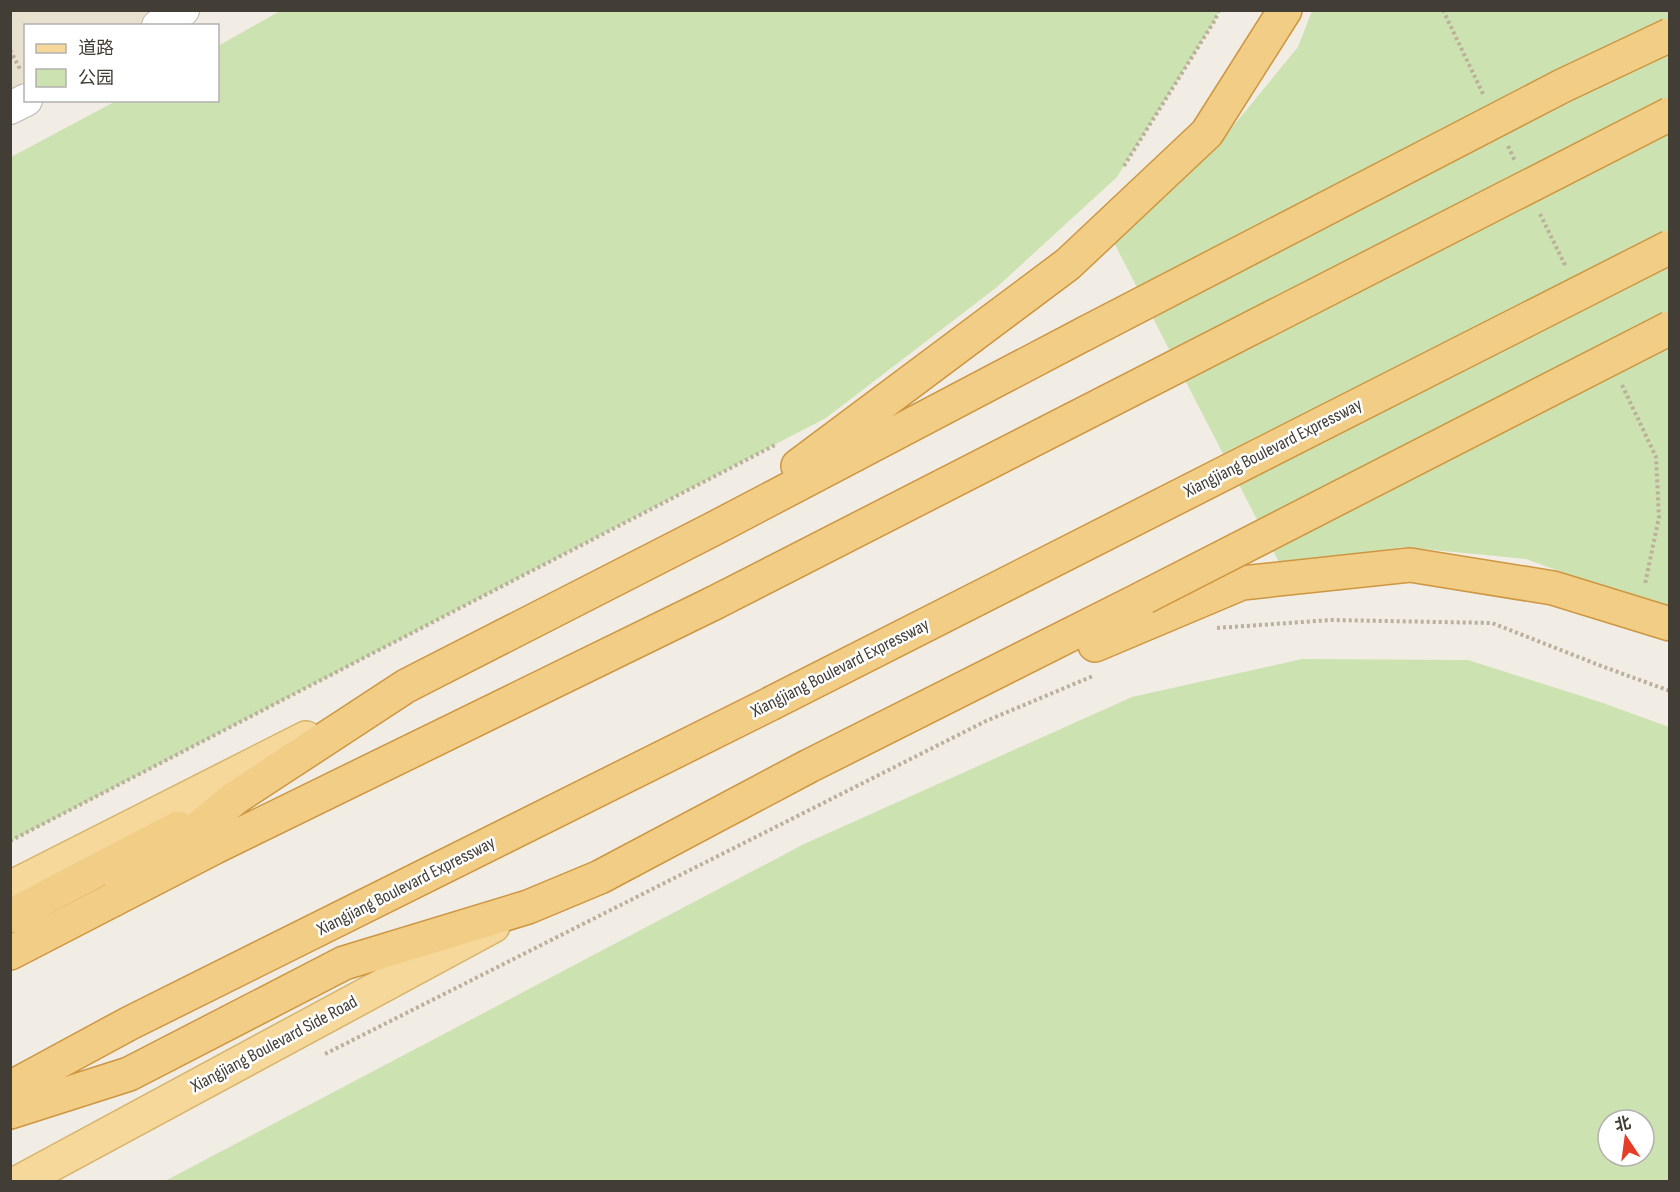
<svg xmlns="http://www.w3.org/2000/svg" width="1680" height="1192" viewBox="0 0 1680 1192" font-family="'Sofia Sans Condensed','Noto Sans SC',sans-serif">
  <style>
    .education { fill: #e9e1d0 }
    .green { fill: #cde2b1; fill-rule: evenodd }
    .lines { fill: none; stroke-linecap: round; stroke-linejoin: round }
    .tertiary-casing { stroke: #beb7ab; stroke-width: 34 }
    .primary-casing { stroke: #d8b46b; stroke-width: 36 }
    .trunk-casing { stroke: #ce9641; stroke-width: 36 }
    .path { stroke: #bcaf9b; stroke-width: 4; stroke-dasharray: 3 3; stroke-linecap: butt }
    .tertiary { stroke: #fff; stroke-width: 32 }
    .primary { stroke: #f5d89a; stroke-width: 33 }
    .trunk { stroke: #f2cd85; stroke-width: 33 }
    .trunk-bridge-casing { stroke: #ce9641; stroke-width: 36; stroke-linecap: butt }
    .trunk-bridge { stroke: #f2cd85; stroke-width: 33 }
    .labels { text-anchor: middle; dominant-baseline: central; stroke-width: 5; stroke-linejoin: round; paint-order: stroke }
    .street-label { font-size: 18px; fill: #423d35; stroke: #fff }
  </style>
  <rect width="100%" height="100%" fill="#f1ede5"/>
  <path class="education" d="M11 11H183L158 25 26 26 25 100 11 108Z"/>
  <path class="green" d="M280 11V10L1219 11 1215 20 1117 177 997 287 826 418 11 841V157L116 101 218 100V46Z
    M1312 11H1669V611L1526 559 1403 547 1280 564 1111 237 1211 153 1298 47Z
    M1302 659 1468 660 1600 702 1669 727V1181H165L804 844 1132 697ZM1608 1120H1644V1156H1608Z"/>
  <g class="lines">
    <g class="tertiary-casing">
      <path id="tertiary" d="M158 26 183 10
        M10 108 26 100"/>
    </g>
    <g class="primary-casing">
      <path id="primary" d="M10 888 306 738
        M19 1182 493 926"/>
    </g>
    <g class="trunk-casing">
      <path id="trunk" d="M798 466 1068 264 1207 133 1285 10
        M1095 645 1242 583 1410 565 1553 588 1670 624
        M113 900 235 798 406 686 715 528 1084 334
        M10 916 178 828
        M10 953 215 847 714 603
        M10 1088 130 1023 770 704
        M10 1112 129 1074 344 963 528 907 600 877 809 766 1145 597"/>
    </g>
    <path class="path" d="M1443 10 1483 94
      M10 50 21 71
      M1508 146 1515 161
      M1124 166 1215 20 1219 10
      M1540 214 1566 267
      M1622 385 1656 457 1659 517 1645 584
      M1217 628 1331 620 1492 623 1604 667 1670 691
      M10 841 775 445
      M325 1054 986 721 1093 676"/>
    <use href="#tertiary" class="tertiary"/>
    <use href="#primary" class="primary"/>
    <use href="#trunk" class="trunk"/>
    <g class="trunk-bridge-casing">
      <path id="trunk-bridge" d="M1084 334 1562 86 1670 35
        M1145 597 1670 328
        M714 603 1670 114
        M770 704 1670 247"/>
    </g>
    <use href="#trunk-bridge" class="trunk-bridge"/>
  </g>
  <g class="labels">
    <g class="street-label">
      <text transform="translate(1273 448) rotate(-27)">Xiangjiang Boulevard Expressway</text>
      <text transform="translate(840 668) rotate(-27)">Xiangjiang Boulevard Expressway</text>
      <text transform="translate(406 886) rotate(-27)">Xiangjiang Boulevard Expressway</text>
      <text transform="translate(274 1044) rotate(-28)">Xiangjiang Boulevard Side Road</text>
    </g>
  </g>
  <rect width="1680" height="1192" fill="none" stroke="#423d35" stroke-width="24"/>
  <rect x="24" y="24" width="195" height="78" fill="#ffffff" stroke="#b3b1ae" stroke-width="1.5"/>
  <rect x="36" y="44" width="30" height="9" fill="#f5d89a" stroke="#b3b1ae" stroke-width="1.5"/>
  <text x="78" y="54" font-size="18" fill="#423d35">道路</text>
  <rect x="36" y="69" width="30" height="18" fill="#cde2b1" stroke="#b3b1ae" stroke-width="1.5"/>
  <text x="78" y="84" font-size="18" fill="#423d35">公园</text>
  <g transform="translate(1626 1138) rotate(347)"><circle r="28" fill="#ffffff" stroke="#b3b1ae" stroke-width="1.5"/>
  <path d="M0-4.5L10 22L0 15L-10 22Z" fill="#e63d26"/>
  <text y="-9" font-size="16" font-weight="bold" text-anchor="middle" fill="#423d35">北</text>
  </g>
</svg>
